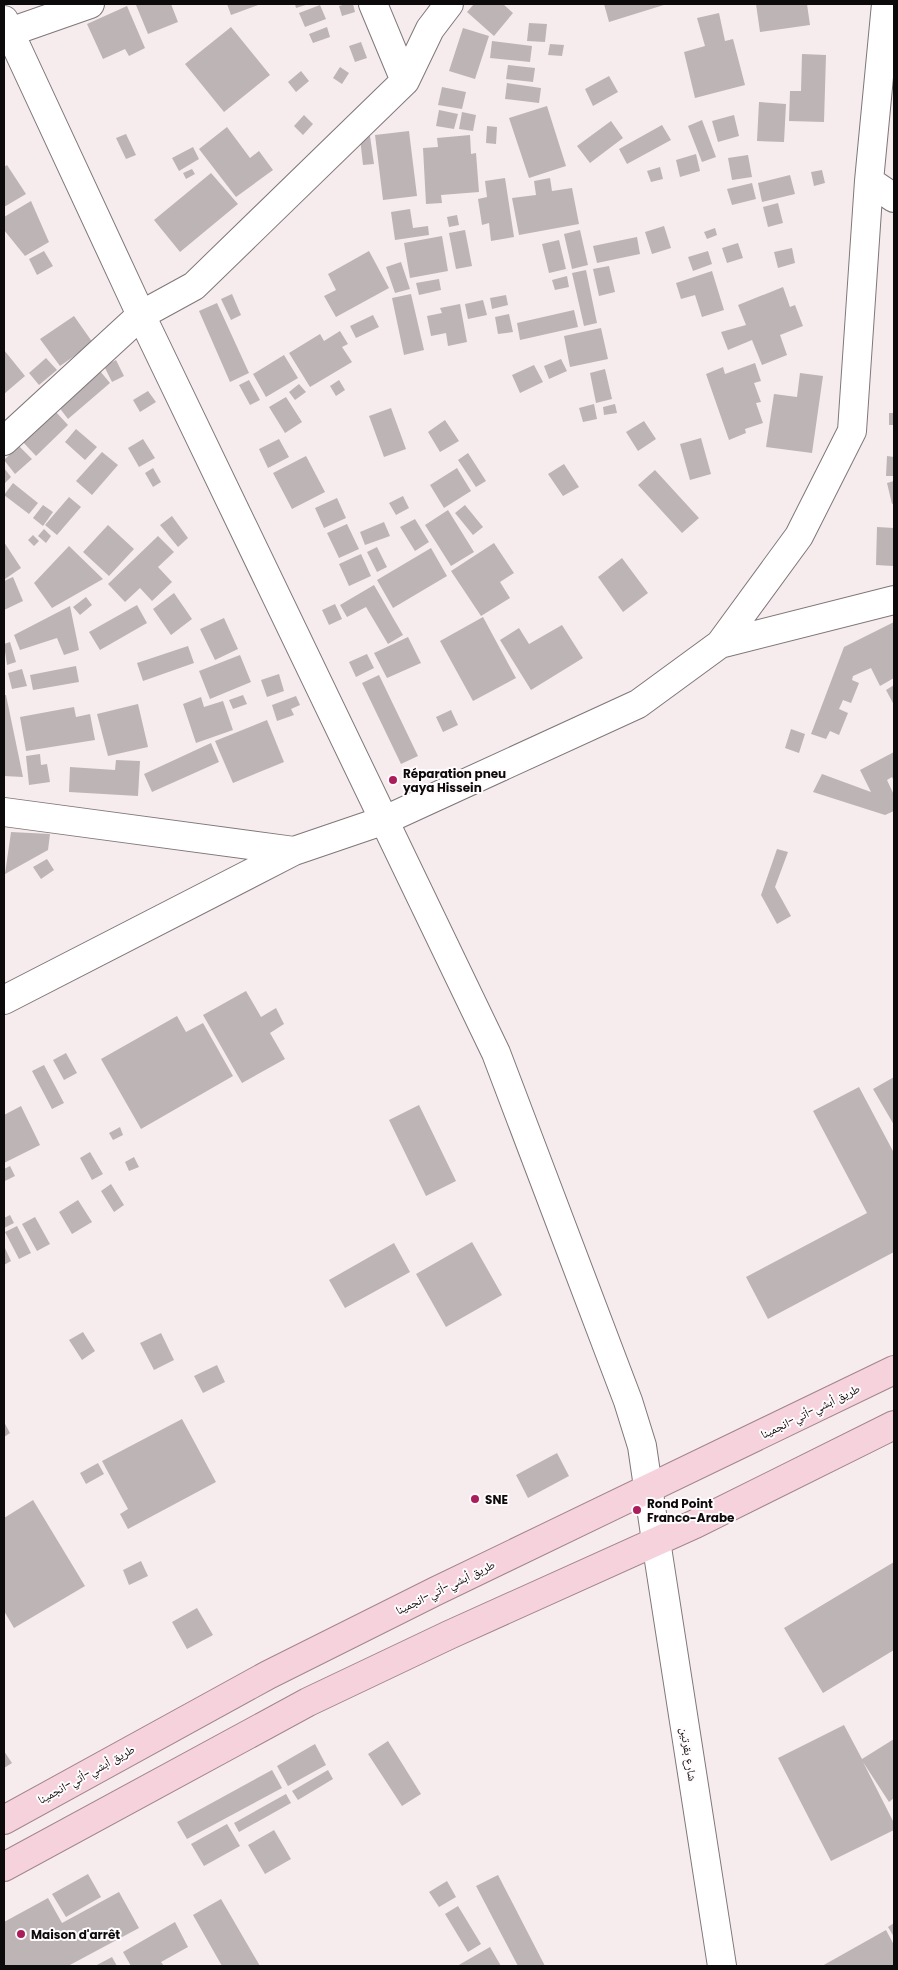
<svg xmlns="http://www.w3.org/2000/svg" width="898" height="1970" viewBox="0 0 898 1970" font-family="Poppins,'Noto Naskh Arabic',sans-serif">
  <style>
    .building { fill: #bdb4b6 }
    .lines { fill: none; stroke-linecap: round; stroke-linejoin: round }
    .minor-casing { stroke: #7f7779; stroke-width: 30 }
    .tertiary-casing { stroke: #7f7779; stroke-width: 30 }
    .trunk-casing { stroke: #a3858d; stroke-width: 30 }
    .minor { stroke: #fff; stroke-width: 28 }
    .tertiary { stroke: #fff; stroke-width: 28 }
    .trunk { stroke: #f6d2dc; stroke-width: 28 }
    .poi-dot { fill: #ab1c5a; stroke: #fffbfc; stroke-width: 2 }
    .labels { text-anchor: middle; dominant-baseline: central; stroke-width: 4; stroke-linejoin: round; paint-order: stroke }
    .poi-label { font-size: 12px; font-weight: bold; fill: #0d0a0b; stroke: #fffbfc; text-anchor: start }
    .street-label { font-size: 12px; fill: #0d0a0b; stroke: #fffbfc }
  </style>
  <rect width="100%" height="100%" fill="#f6ecee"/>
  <path class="building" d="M171 4 178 22 148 34 136 5Z
    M227 4H261L231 15Z
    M295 4H309L296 8Z
    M346 4H353L355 12 342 16 339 6Z
    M474 4H503L513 13 494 36 467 12Z
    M604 4H667L609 22Z
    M756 4H807L810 25 760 32Z
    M320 5 326 19 305 27 299 13Z
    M127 6 145 48 129 56 125 49 103 59 87 24Z
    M719 13 725 41 733 39 745 85 695 98 684 52 705 46 697 18Z
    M529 23 547 24 545 42 527 41Z
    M231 27 270 75 224 112 185 64Z
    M327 27 330 37 313 43 309 34Z
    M463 28 489 36 475 79 449 71Z
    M492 41 532 46 530 62 490 58Z
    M361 42 367 58 355 62 349 46Z
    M550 44 564 45 562 56 548 55Z
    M802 54 826 55 824 122 789 121 790 91H801Z
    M508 65 535 68 533 82 506 79Z
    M340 67 349 73 342 84 333 78Z
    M301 71 309 81 296 92 288 82Z
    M609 76 618 92 593 106 585 89Z
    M507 83 541 88 539 103 505 99Z
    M442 87 466 92 462 109 438 105Z
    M759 102 786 104 784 142 757 141Z
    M547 106 566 166 529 178 509 118Z
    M439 110 458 114 454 129 436 126Z
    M462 112 476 115 473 131 459 129Z
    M304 115 313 124 303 135 294 126Z
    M734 115 739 136 718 142 712 121Z
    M702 120 716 157 702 162 688 126Z
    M611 121 623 138 590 163 577 146Z
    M662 125 671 140 627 164 619 149Z
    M487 126 497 127 496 144 486 143Z
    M227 127 250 158 259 151 273 170 236 197 199 149Z
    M409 131 417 196 383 200 375 135Z
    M126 134 136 155 126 159 116 138Z
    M470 135 471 154 476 153 479 192 441 195 442 203 426 204 423 148 438 147 437 138Z
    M370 136 374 164 363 165 360 138Z
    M193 147 199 159 179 171 172 158Z
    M696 154 700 171 680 177 676 160Z
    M748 155 752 177 732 180 728 158Z
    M7 165 26 194 4 207V167Z
    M660 167 663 179 651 182 647 171Z
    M192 169 195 174 186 179 183 173Z
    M822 170 825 183 814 186 811 172Z
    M211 173 238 204 180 252 154 220Z
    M790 175 795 194 762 202 758 183Z
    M505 178 514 237 491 241 489 223 482 225 478 199 487 197 485 181Z
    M550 178 552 191 572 188 579 224 519 235 512 198 536 195 534 181Z
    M752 183 756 199 732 205 727 189Z
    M31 201 49 242 25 256 4 230V217Z
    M778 203 783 223 768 227 763 207Z
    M410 209 413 228 428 226 429 235 395 240 391 212Z
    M457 215 459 225 449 227 447 217Z
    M664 226 671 248 652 254 645 232Z
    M715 228 717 235 707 239 704 232Z
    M465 230 472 266 456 269 449 233Z
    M580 230 588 265 572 269 564 234Z
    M442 236 448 271 410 278 404 243Z
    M637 237 640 254 597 263 593 246Z
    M559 240 566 269 549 273 542 244Z
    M738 243 743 258 727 263 722 248Z
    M792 248 795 263 778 268 774 252Z
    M44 251 53 266 37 275 29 259Z
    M369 251 389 288 336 317 324 296 336 290 328 274Z
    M708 251 712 264 693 271 688 257Z
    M401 262 410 289 395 293 386 267Z
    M609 266 615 292 599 296 593 269Z
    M586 270 597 323 584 326 572 273Z
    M712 271 724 310 702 317 695 295 681 299 676 283Z
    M567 276 569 287 555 290 552 280Z
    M439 279 441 290 419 295 416 283Z
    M783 287 790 307 795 305 803 326 780 335 787 355 762 365 752 340 728 350 721 332 746 325 738 305Z
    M232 294 241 315 231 320 221 299Z
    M411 294 424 350 404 355 392 298Z
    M506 295 508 305 492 309 490 298Z
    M483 300 487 315 468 319 465 304Z
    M217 303 249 373 230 382 199 311Z
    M460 304 467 342 448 346 446 333 431 336 427 316 442 313 440 308Z
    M574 310 578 327 520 340 517 323Z
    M509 314 513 332 498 334 495 317Z
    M373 315 379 327 356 338 350 326Z
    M74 316 93 343 60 366 40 339Z
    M601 328 608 359 570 367 564 336Z
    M340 331 348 344 342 347 352 362 310 387 289 353 320 334 324 341Z
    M4 350 25 376 4 394Z
    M284 355 298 378 266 397 253 374Z
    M46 358 57 370 39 385 29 373Z
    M561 359 567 371 549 379 544 366Z
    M116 360 124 376 112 382 104 366Z
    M755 363 761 381 754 383 761 402 756 403 763 423 745 429 746 433 729 440 706 374 723 367 725 374Z
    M534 365 543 382 520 393 512 375Z
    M605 369 612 399 596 403 590 373Z
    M100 371 110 383 68 419 58 406Z
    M800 373 823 376 812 453 766 447 774 394 797 397Z
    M249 380 260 400 250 405 239 385Z
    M339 380 345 390 336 396 330 386Z
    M299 384 306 392 295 400 289 392Z
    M148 391 156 402 140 412 133 400Z
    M286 397 302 422 285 433 269 407Z
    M594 404 597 419 583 422 579 408Z
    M615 404 617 413 604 415 603 407Z
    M391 408 406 449 384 457 369 416Z
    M55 411 68 425 36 456 22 441Z
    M889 413H894V425H889Z
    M445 420 459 441 440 452 428 432Z
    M644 421 656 439 638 451 626 432Z
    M76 429 97 447 85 460 65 442Z
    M701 438 711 474 690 480 680 444Z
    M143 439 155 458 139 467 128 448Z
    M279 439 289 457 268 468 259 449Z
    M19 446 32 459 15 474 4 460Z
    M102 452 118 465 92 495 76 481Z
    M468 453 486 481 476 487 458 460Z
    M306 456 325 492 292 509 273 473Z
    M887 456 894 457V476H886Z
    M564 464 579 487 563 496 548 474Z
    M4 468 11 477 4 484Z
    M153 468 161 482 153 487 145 473Z
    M457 468 471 491 444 508 430 485Z
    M655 470 699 518 682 533 638 485Z
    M894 481V503L892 504 887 483Z
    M13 483 38 503 29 514 4 495Z
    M403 496 409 508 396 515 389 503Z
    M69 497 81 507 57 535 45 525Z
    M337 498 346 518 324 528 315 508Z
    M43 505 53 512 43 526 33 518Z
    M465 505 483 527 473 535 455 513Z
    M448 510 474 552 451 566 425 525Z
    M172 516 188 538 178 547 160 525Z
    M415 519 429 542 415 551 400 527Z
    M384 522 390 536 365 545 360 532Z
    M347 524 359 549 339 558 327 533Z
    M108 525 134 549 109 576 83 552Z
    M877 527 894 528 893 566 876 565Z
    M44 529 51 536 46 543 38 536Z
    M33 535 39 541 34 546 28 540Z
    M158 536 174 552 158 567 172 582 152 601 140 588 125 602 108 584Z
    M4 542 21 568 5 579 4 577Z
    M494 543 514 573 500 582 510 598 481 616 451 571Z
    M69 546 103 579 52 608 34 583Z
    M377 547 387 567 377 572 367 552Z
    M431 548 447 576 393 608 377 580Z
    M361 554 371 576 349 586 339 564Z
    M622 558 648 593 623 612 598 577Z
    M13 577 23 601 4 610V581Z
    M374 585 403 635 388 644 366 607 347 617 340 605Z
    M174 593 192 619 171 635 153 609Z
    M86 597 92 605 80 615 73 607Z
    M335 604 342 619 329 625 322 610Z
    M137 605 147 623 100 650 89 632Z
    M70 606 79 650 64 655 57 638 20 650 14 635Z
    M483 617 516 678 473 701 440 641Z
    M224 618 238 649 215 660 200 629Z
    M894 622V678L880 686 871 668 853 676 852 680 859 683 851 703 843 700 839 709 848 713 839 735 830 731 826 739 811 734 844 647Z
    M562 625 583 658 531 690 500 640 519 628 529 644Z
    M408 637 421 663 387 678 374 653Z
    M10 642 16 662 7 665 4 644Z
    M188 646 194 663 143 681 137 663Z
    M367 654 374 668 356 677 349 662Z
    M240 655 251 682 210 699 199 671Z
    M76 666 79 682 33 690 30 675Z
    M22 669 27 686 12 689 8 673Z
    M279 674 284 691 267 697 261 680Z
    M379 675 418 756 401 764 362 683Z
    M894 685V705L886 690Z
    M4 695H6L23 777 4 776Z
    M243 695 247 704 233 709 229 700Z
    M296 696 300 705 291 709 294 715 277 721 272 705Z
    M201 697 204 707 223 701 233 730 196 743 183 704Z
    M138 704 148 747 108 756 97 714Z
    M74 707 76 717 90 714 95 740 26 751 20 717Z
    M451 710 458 725 443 732 436 717Z
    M267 720 284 762 233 783 215 741Z
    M791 729 805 734 799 753 785 748Z
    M211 743 219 762 152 792 144 774Z
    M894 752V781L892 777 887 780 894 795V811L885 815 813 792 822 774 871 792 860 770Z
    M40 754 41 765 47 764 50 782 29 785 26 756Z
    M116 760 140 761 138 796 69 792 70 767 115 770Z
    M11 832 50 834 48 850 5 874Z
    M777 849 788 852 775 887 791 916 777 924 761 895Z
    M47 859 54 870 41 879 33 867Z
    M246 991 261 1017 276 1008 284 1024 270 1033 285 1059 242 1083 203 1015Z
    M177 1016 186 1032 203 1023 233 1076 141 1129 101 1059Z
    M66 1053 77 1073 64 1080 53 1060Z
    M44 1065 64 1103 52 1109 32 1071Z
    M894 1077V1125L873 1089Z
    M859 1087 894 1153V1252L768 1319 746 1277 867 1213 813 1111Z
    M419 1105 456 1181 426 1196 389 1120Z
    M21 1106 40 1145 4 1163V1115Z
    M120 1127 123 1135 113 1140 109 1133Z
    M90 1152 103 1174 92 1180 80 1158Z
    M134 1157 139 1167 129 1171 125 1162Z
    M10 1166 15 1176 5 1181 4 1169Z
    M111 1184 124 1205 114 1212 101 1191Z
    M78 1200 92 1222 72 1234 59 1212Z
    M10 1215 14 1223 4 1228V1218Z
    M35 1217 50 1244 37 1251 22 1224Z
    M17 1226 31 1253 19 1259 5 1232Z
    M472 1242 502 1295 446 1327 416 1274Z
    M394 1243 410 1272 345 1308 329 1280Z
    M4 1246 11 1261 4 1265Z
    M83 1332 95 1351 82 1360 69 1340Z
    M161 1333 174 1360 154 1370 140 1343Z
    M217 1365 225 1382 203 1393 194 1376Z
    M182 1419 216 1482 128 1529 120 1514 128 1509 102 1461Z
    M4 1422 10 1433 4 1437Z
    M557 1453 569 1476 528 1498 516 1475Z
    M98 1463 104 1474 86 1484 80 1473Z
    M33 1500 85 1586 14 1628 4 1611V1518Z
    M141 1561 148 1576 129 1585 123 1570Z
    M894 1562V1650L823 1693 784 1628Z
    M197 1608 213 1635 187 1649 172 1622Z
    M844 1725 862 1759 894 1739V1798L889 1802 863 1762 894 1823V1830L831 1861 778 1758Z
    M388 1741 421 1794 402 1806 368 1754Z
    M315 1744 326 1765 288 1786 277 1766Z
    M4 1751 12 1763 4 1768Z
    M272 1770 282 1788 187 1839 177 1822Z
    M328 1770 333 1779 298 1800 292 1791Z
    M286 1794 291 1803 239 1832 234 1823Z
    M227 1824 240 1846 204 1866 191 1844Z
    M274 1830 291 1859 265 1874 248 1845Z
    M88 1874 101 1897 66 1917 52 1894Z
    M498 1875 545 1966H518L476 1886Z
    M447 1881 456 1897 439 1907 429 1892Z
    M119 1892 139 1928 68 1966H4V1922L48 1898 62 1923Z
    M221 1899 260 1966H222L193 1915Z
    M458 1906 481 1944 468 1952 445 1914Z
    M175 1922 188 1947 161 1962 164 1966H131L123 1952Z
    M894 1923V1937L888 1927Z
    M886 1930 894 1945V1966H822Z
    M490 1947 501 1966H457Z
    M112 1957 117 1966H95Z"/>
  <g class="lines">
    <g class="minor-casing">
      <path id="minor" d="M373 4 405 81
        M10 32 90 4
        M869 181 894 198
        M4 441 141 315 194 286 405 81 430 29 449 4
        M720 644 894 600
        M4 812 294 851 385 820 638 704 720 644 799 536 852 431 869 181 886 4
        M4 1000 294 851
        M656 1541 722 1966"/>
    </g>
    <g class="tertiary-casing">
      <path id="tertiary" d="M4 20 141 315 496 1053 628 1401 642 1446 656 1541"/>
    </g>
    <g class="trunk-casing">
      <path id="trunk" d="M4 1820 268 1675 436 1591 894 1370
        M4 1867 308 1702 449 1635 695 1524 894 1425"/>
    </g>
    <use href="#minor" class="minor"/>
    <use href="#tertiary" class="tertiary"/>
    <use href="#trunk" class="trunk"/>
  </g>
  <g class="poi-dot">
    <circle cx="393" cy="780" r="5"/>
    <circle cx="475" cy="1499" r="5"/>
    <circle cx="637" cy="1510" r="5"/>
    <circle cx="21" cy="1934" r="5"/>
  </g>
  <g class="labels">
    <g class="poi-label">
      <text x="403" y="773">Réparation pneu<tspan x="403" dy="14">yaya Hissein</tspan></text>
      <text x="485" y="1499">SNE</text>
      <text x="647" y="1503">Rond Point<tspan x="647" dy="14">Franco-Arabe</tspan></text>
      <text x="31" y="1934">Maison d'arrêt</text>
    </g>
    <g class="street-label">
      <text transform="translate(810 1411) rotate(-26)">طريق أبشي-أتي-انجمينا</text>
      <text transform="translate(445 1587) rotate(-26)">طريق أبشي-أتي-انجمينا</text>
      <text transform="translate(689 1754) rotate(81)">شارع بقرتين</text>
      <text transform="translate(86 1774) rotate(-29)">طريق أبشي-أتي-انجمينا</text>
    </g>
  </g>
  <rect width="898" height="1970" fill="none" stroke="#0d0a0b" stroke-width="10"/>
</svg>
